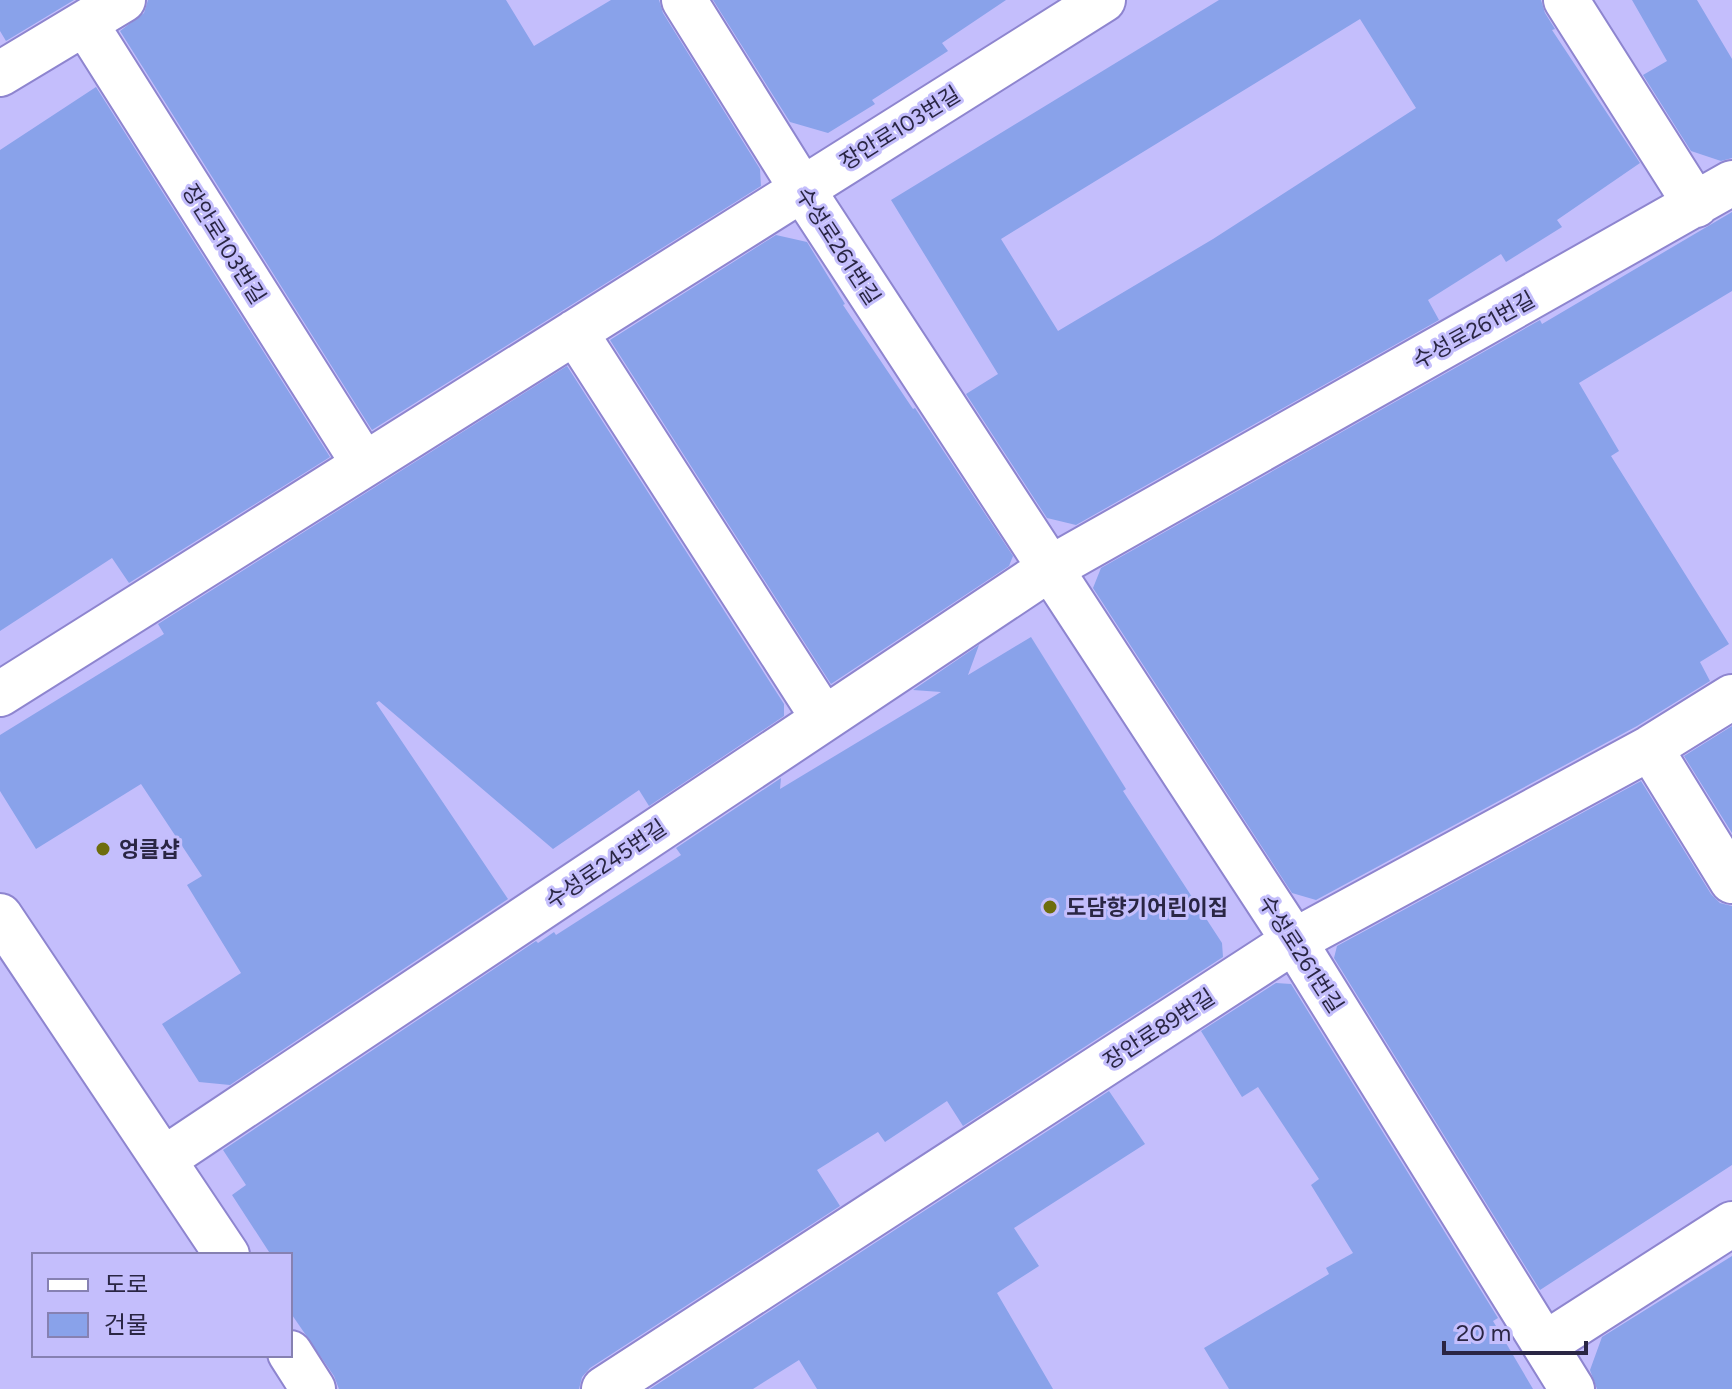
<svg xmlns="http://www.w3.org/2000/svg" width="1732" height="1389" viewBox="0 0 1732 1389" font-family="Figtree,'Noto Sans KR',sans-serif">
  <style>
    .building { fill: #89a2ea; fill-rule: evenodd }
    .lines { fill: none; stroke-linecap: round; stroke-linejoin: round }
    .minor-casing { stroke: #8e85cf; stroke-width: 48 }
    .minor { stroke: #fff; stroke-width: 44 }
    .poi-dot { fill: #6e6d0c; stroke: #c4befc; stroke-width: 3 }
    .labels { text-anchor: middle; dominant-baseline: central; stroke-width: 6; stroke-linejoin: round; paint-order: stroke }
    .street-label { font-size: 22px; fill: #2a2644; stroke: #c4befc }
    .poi-label { font-size: 22px; font-weight: bold; fill: #2a2644; stroke: #c4befc; text-anchor: start }
  </style>
  <rect width="100%" height="100%" fill="#c4befc"/>
  <path class="building" d="M0 0H74L6 41 0 31Z
    M148 0H506L534 46 611 0H659L663 13 760 169 761 186 372 430 120 31 144 13Z
    M713 0H1006L942 43 948 51 872 100 875 104 828 133 790 122Z
    M1219 0H1541L1545 13 1555 29 1552 30 1640 163 1557 220 1562 227 1506 262 1501 254 1428 300 1439 320 1076 525 1047 518 966 394 998 374 891 200ZM1360 19 1416 108 1213 239 1058 331 1001 239Z
    M1632 0H1697L1732 59V158L1721 161 1691 151 1643 75 1667 61Z
    M96 87 330 457 129 583 112 558 0 631V150Z
    M1732 212V291L1579 383 1619 451 1611 456 1729 644 1700 662 1710 681 1637 726 1316 900 1292 893 1093 588 1101 568 1540 320 1542 324Z
    M776 235 807 242 845 304 843 305 913 409 915 408 1013 556 1009 566 831 684 610 340Z
    M567 366 784 704V716L649 806 639 790 553 849 379 701 376 703 508 899 230 1085 199 1082 162 1024 241 973 187 885 202 876 141 784 36 849 0 791V735L164 634 158 624Z
    M1031 637 1126 789 1123 791 1222 943 1223 957 963 1126 947 1101 885 1142 878 1132 817 1170 840 1206 590 1368 582 1377 579 1389H339L334 1376 290 1312V1255H271L232 1195 246 1185 223 1150 536 941 538 943 554 932 556 935 681 855 676 848 781 778 780 789 941 692 913 690 979 645 968 675Z
    M1732 726V833L1684 756Z
    M1641 781 1711 894 1720 903 1732 906V1165L1540 1290 1334 958 1337 946Z
    M1276 983 1291 984 1498 1318 1493 1321 1533 1389H1229L1204 1348 1329 1274 1326 1268 1353 1253 1311 1185 1319 1179 1258 1087 1242 1097 1201 1031Z
    M1109 1091 1145 1144 1014 1228 1039 1266 997 1293 1053 1389H817L799 1360 753 1389H650Z
    M1732 1256V1389H1597L1590 1370 1602 1337Z"/>
  <g class="lines">
    <g class="minor-casing">
      <path id="minor" d="M684 0 802 189 1294 941 1572 1389
        M1566 0 1696 205
        M85 23 364 464
        M0 74 123 0
        M575 332 824 719
        M0 694 1103 0
        M1650 748 1732 881
        M0 916 227 1255
        M164 1159 1049 569 1732 183
        M1545 1344 1732 1224
        M290 1353 313 1389
        M604 1389 1294 941 1650 748 1732 697"/>
    </g>
    <use href="#minor" class="minor"/>
  </g>
  <g class="poi-dot">
    <circle cx="103" cy="849" r="8"/>
    <circle cx="1050" cy="907" r="8"/>
  </g>
  <g class="labels">
    <g class="street-label">
      <text transform="translate(900 128) rotate(-32)">장안로103번길</text>
      <text transform="translate(224 244) rotate(58)">장안로103번길</text>
      <text transform="translate(838 246) rotate(57)">수성로261번길</text>
      <text transform="translate(1474 330) rotate(-29)">수성로261번길</text>
      <text transform="translate(606 864) rotate(-34)">수성로245번길</text>
      <text transform="translate(1301 954) rotate(57)">수성로261번길</text>
      <text transform="translate(1159 1029) rotate(-33)">장안로89번길</text>
    </g>
    <g class="poi-label">
      <text x="119" y="849">엉클샵</text>
      <text x="1066" y="907">도담향기어린이집</text>
    </g>
  </g>
  <rect x="32" y="1253" width="260" height="104" fill="#c4befc" stroke="#8681b2" stroke-width="2"/>
  <rect x="48" y="1279" width="40" height="12" fill="#ffffff" stroke="#8681b2" stroke-width="2"/>
  <text x="104" y="1293" font-size="24" fill="#2a2644">도로</text>
  <rect x="48" y="1313" width="40" height="24" fill="#89a2ea" stroke="#8681b2" stroke-width="2"/>
  <text x="104" y="1333" font-size="24" fill="#2a2644">건물</text>
  <path d="M1444 1341v12h142v-12" fill="none" stroke="#2a2644" stroke-width="4"/>
  <text x="1456" y="1341" font-size="24" fill="#2a2644" stroke="#c4befc" stroke-width="6" paint-order="stroke">20 m</text>
</svg>
